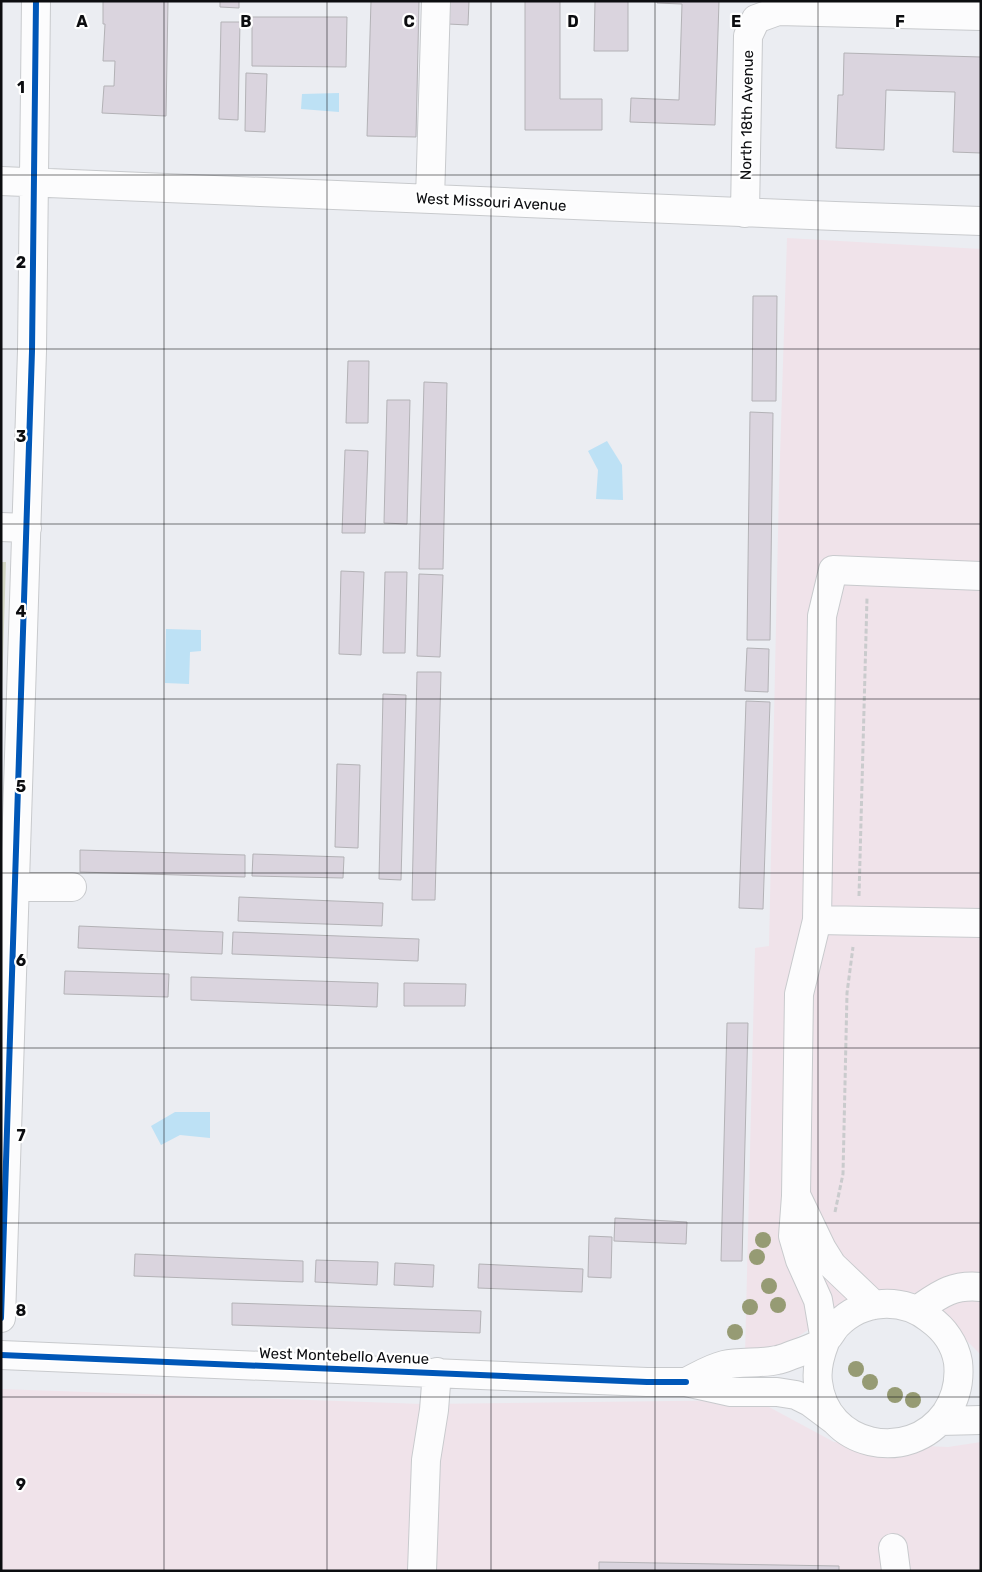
<svg xmlns="http://www.w3.org/2000/svg" width="982" height="1572" viewBox="0 0 982 1572" font-family="Rubik,sans-serif">
  <style>
    .commercial { fill: #f0e3ea }
    .green { fill: #d2d6c5 }
    .water { fill: #bde1f5 }
    .building { fill: #dad4de; stroke: #b3b2b6 }
    .lines { fill: none; stroke-linecap: round; stroke-linejoin: round }
    .minor-casing { stroke: #c8cacd; stroke-width: 30 }
    .path { stroke: #cacbcd; stroke-width: 3; stroke-dasharray: 5 2.5; stroke-linecap: butt }
    .minor { stroke: #fcfcfd; stroke-width: 28 }
    .cycleway-casing { stroke: #fff; stroke-width: 9 }
    .cycleway { stroke: #0057b8; stroke-width: 6 }
    .tree { fill: #969b74 }
    .grid { fill: none; stroke: #0c0d10; stroke-width: 1; stroke-opacity: 0.55 }
    .labels { text-anchor: middle; dominant-baseline: central; stroke-width: 4.5; stroke-linejoin: round; paint-order: stroke }
    .street-label { font-size: 15px; fill: #0c0d10; stroke: #fff }
    .grid-label { font-size: 16px; text-anchor: middle; font-weight: bold; fill: #0c0d10; stroke: #fff; stroke-width: 4.5; stroke-linejoin: round; paint-order: stroke }
  </style>
  <rect width="100%" height="100%" fill="#ebedf2"/>
  <path class="commercial" d="M787 238 981 249V1355L949 1323 916 1293 869 1289 787 1344 745 1355 755 948 769 946 779 488Z
    M1 1389 423 1404 756 1400 834 1442 948 1447 981 1442V1571H1Z"/>
  <path class="green" d="M1 562H6L1 721Z"/>
  <path class="water" d="M339 93V112L301 109 302 94Z
    M607 441 622 465 623 500 596 499 598 470 588 451Z
    M166 629 201 630V651L190 652 189 684 165 683Z
    M175 1112H210V1138L180 1135 161 1145 151 1126Z"/>
  <path class="building" d="M103 1H168L166 116 102 113 104 86H114L115 61H103L105 24H103Z
    M220 1H239V8L220 7Z
    M371 1H419L416 137 367 136Z
    M449 1H469L468 25 448 24Z
    M525 1H560V99H602V130H525Z
    M595 1H628V51H594Z
    M657 1H719L715 125 630 122 631 98 679 100 682 4 657 3Z
    M252 17H347L346 67 252 66Z
    M221 22H240L238 120 219 119Z
    M844 53 981 57V153L953 152 955 92 886 90 884 150 836 148 838 95H843Z
    M246 73 267 74 265 132 245 131Z
    M753 296H777L776 401H752Z
    M348 361H369L368 423H346Z
    M424 382 447 383 443 569H419Z
    M387 400H410L407 524 384 523Z
    M750 412 773 413 770 640H747Z
    M345 450 368 451 365 533H342Z
    M341 571 364 572 361 655 339 654Z
    M385 572H407L405 653H383Z
    M419 574 443 575 440 657 417 656Z
    M747 648 769 649 768 692 745 691Z
    M417 672H441L435 900H412Z
    M383 694 406 695 401 880 379 879Z
    M746 701 770 702 763 909 739 908Z
    M337 764 360 765 358 848 335 847Z
    M80 850 245 855V877L80 872Z
    M253 854 344 857 343 878 252 876Z
    M239 897 383 903 382 926 238 921Z
    M79 926 223 932 222 954 78 948Z
    M233 932 419 939 418 961 232 954Z
    M65 971 169 974 168 997 64 994Z
    M191 977 378 983 377 1007 191 1000Z
    M404 983 466 984 465 1006H404Z
    M727 1023H748L742 1261H721Z
    M615 1218 687 1222 686 1244 614 1241Z
    M589 1236 612 1237 611 1278 588 1277Z
    M135 1254 303 1261V1282L134 1276Z
    M316 1260 378 1262 377 1285 315 1282Z
    M395 1263 434 1265 433 1287 394 1285Z
    M479 1264 583 1269 582 1292 478 1288Z
    M232 1303 481 1311 480 1333 232 1325Z
    M599 1562 839 1566V1571H599Z"/>
  <g class="lines">
    <g class="minor-casing">
      <path id="minor" d="M1 181 835 216 981 221
        M430 199 436 1
        M745 213 748 36 756 19 778 11 981 16
        M1 527 27 528
        M15 887H72
        M817 920 981 923
        M797 1197 822 1249 832 1265 874 1305
        M917 1310C939 1295 952 1284 981 1287
        M1 1318 32 351 36 1
        M825 1341 818 1300 800 1260 793 1236 796 1196 799 994 817 920 822 616 833 570 981 576
        M1 1355 647 1382H686L731 1392H777L796 1395 810 1402 834 1420
        M686 1382C698 1376 711 1368 724 1365 741 1361 760 1364 777 1360 783 1359 789 1356 795 1354 804 1351 815 1347 823 1342 829 1339 832 1330 837 1325 862 1299 902 1297 930 1319 944 1329 955 1344 958 1362 960 1380 956 1398 946 1413 909 1465 825 1447 818 1382 816 1368 820 1355 825 1342
        M940 1421 981 1420
        M893 1548 896 1571
        M422 1571 426 1460 434 1410 437 1372"/>
    </g>
    <path class="path" d="M859 896 867 598
      M835 1212 843 1174 847 993 853 947"/>
    <use href="#minor" class="minor"/>
    <g class="cycleway-casing">
      <path id="cycleway" d="M1 1318 32 351 36 1
        M1 1355 647 1382H686"/>
    </g>
    <use href="#cycleway" class="cycleway"/>
  </g>
  <g class="tree">
    <circle cx="763" cy="1240" r="8"/>
    <circle cx="757" cy="1257" r="8"/>
    <circle cx="769" cy="1286" r="8"/>
    <circle cx="778" cy="1305" r="8"/>
    <circle cx="750" cy="1307" r="8"/>
    <circle cx="735" cy="1332" r="8"/>
    <circle cx="856" cy="1369" r="8"/>
    <circle cx="870" cy="1382" r="8"/>
    <circle cx="895" cy="1395" r="8"/>
    <circle cx="913" cy="1400" r="8"/>
  </g>
  <path class="grid" d="M164 1V1571M327 1V1571M491 1V1571M655 1V1571M818 1V1571M1 175H981M1 349H981M1 524H981M1 699H981M1 873H981M1 1048H981M1 1223H981M1 1397H981"/>
  <g class="labels">
    <g class="street-label">
      <text transform="translate(747 115) rotate(-89)">North 18th Avenue</text>
      <text transform="translate(491 202) rotate(3)">West Missouri Avenue</text>
      <text transform="translate(344 1356) rotate(2)">West Montebello Avenue</text>
    </g>
  </g>
  <g class="grid-label">
    <text x="82" y="27">A</text>
    <text x="246" y="27">B</text>
    <text x="409" y="27">C</text>
    <text x="573" y="27">D</text>
    <text x="736" y="27">E</text>
    <text x="900" y="27">F</text>
    <text x="21" y="93">1</text>
    <text x="21" y="268">2</text>
    <text x="21" y="442">3</text>
    <text x="21" y="617">4</text>
    <text x="21" y="792">5</text>
    <text x="21" y="966">6</text>
    <text x="21" y="1141">7</text>
    <text x="21" y="1316">8</text>
    <text x="21" y="1490">9</text>
  </g>
  <rect width="982" height="1572" fill="none" stroke="#0c0d10" stroke-width="5"/>
</svg>
